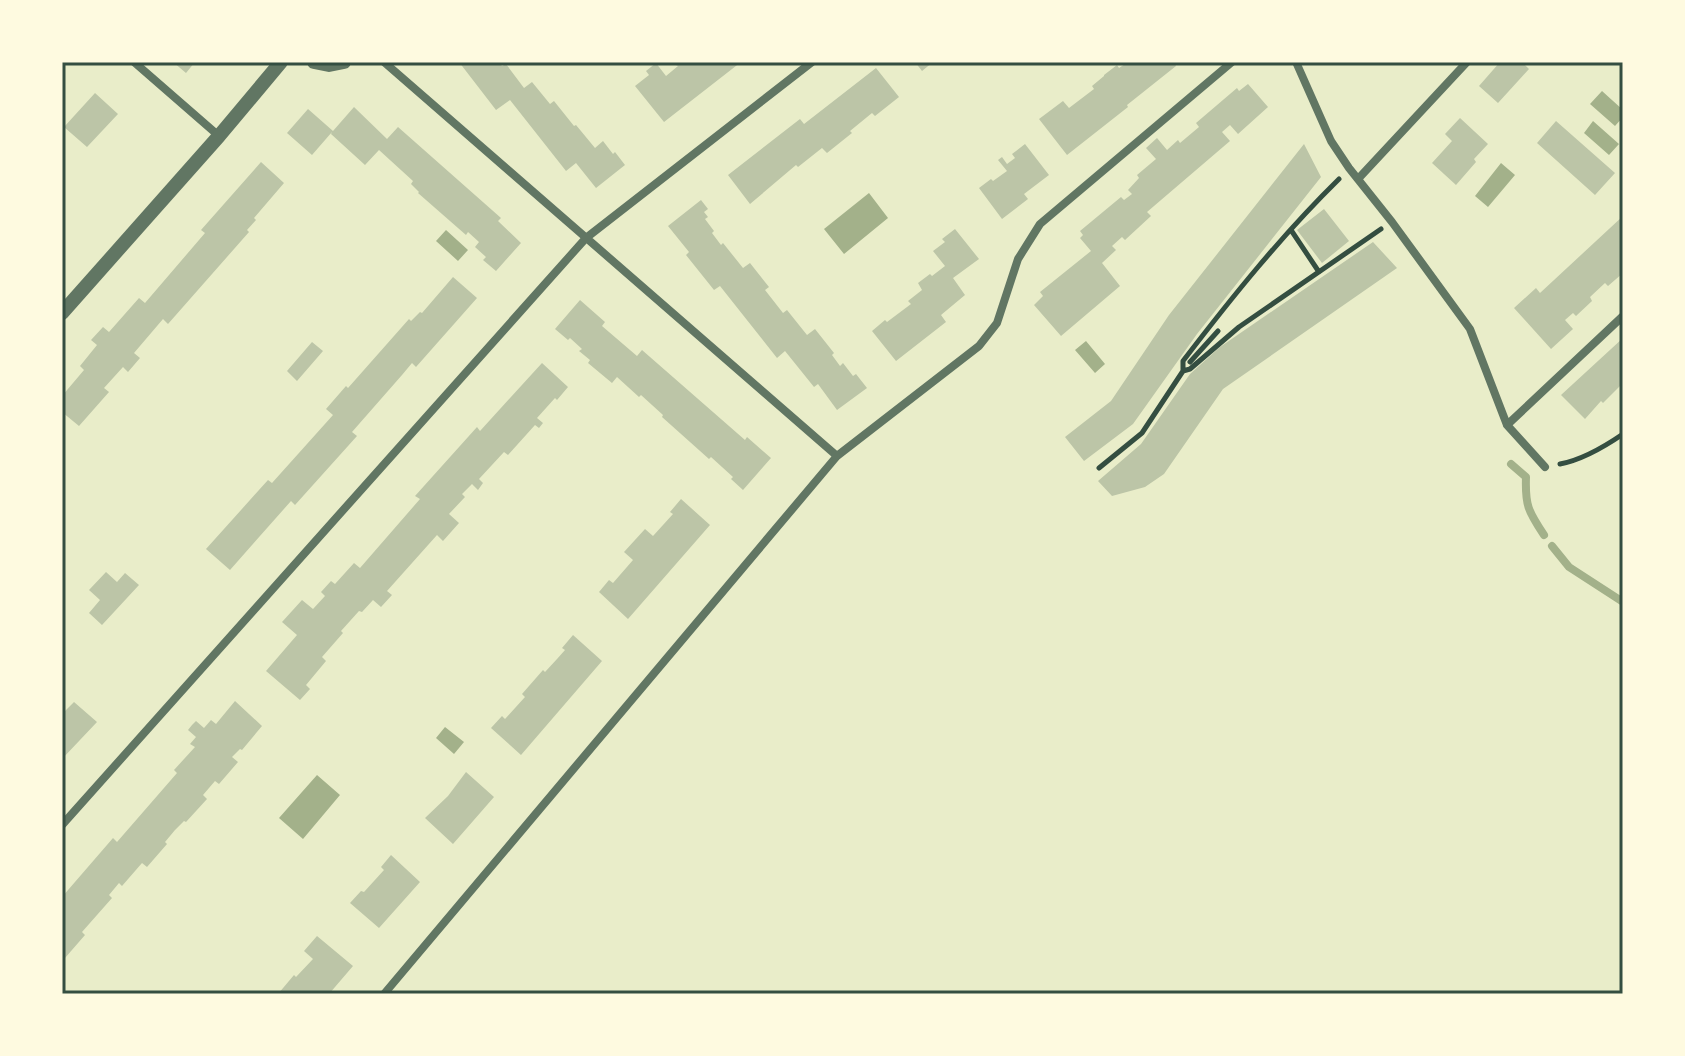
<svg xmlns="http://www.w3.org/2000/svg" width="1685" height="1056" viewBox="0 0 1685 1056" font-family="'DM Sans',sans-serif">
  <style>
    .water { fill: #a3b18a }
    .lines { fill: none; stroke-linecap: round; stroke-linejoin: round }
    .stream { stroke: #a3b18a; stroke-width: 8 }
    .building { fill: #bcc5a7 }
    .path { stroke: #344e41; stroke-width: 5 }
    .minor { stroke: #617663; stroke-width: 8 }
    .tertiary { stroke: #617663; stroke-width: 14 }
    .neatline { fill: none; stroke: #344e41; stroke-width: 3 }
  </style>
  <rect width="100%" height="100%" fill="#e9edc9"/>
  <path class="water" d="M1602 91 1623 110V117L1615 126 1590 104Z
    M1593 121 1619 144 1609 155 1584 133Z
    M1501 163 1515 175 1488 207 1475 196Z
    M869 193 888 218 844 254 824 229Z
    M446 230 468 250 458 261 436 241Z
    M1086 341 1105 364 1095 373 1075 350Z
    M445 727 464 742 454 754 436 738Z
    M317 775 340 795 303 839 279 818Z"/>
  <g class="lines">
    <path class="stream" d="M1511 464 1526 477C1525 505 1528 511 1544 535
      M1552 546 1569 567 1623 602"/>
  </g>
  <path class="building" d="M173 62H195L186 73Z
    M459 62H499L502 66 506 64 524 88 532 82 550 104 554 101 574 126 576 125 595 148 603 141 613 154 615 152 625 165 596 188 576 163 566 171 510 100 496 110Z
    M680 62H741L664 122 635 86 649 75 646 71 656 63 666 76 678 66 676 65Z
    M915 62H933L922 71Z
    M1128 62H1174L1176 66 1127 105 1128 107 1067 155 1039 119 1063 101 1069 108 1094 89 1092 86 1104 76V75L1117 65 1119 68Z
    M1500 62H1522L1529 69 1498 103 1479 86Z
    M876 68 899 97 875 116 872 113 850 131 852 133 827 153 822 148 798 167 796 165 750 204 728 175 800 119 804 124Z
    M1248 84 1268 107 1238 134 1230 125 1222 132 1230 141 1147 212 1151 216 1125 240 1122 237 1112 246 1116 250 1102 263 1120 286 1061 336 1034 305 1043 296 1040 292 1091 251 1080 238 1083 235 1080 231 1121 197 1124 200 1132 194 1128 190 1139 178 1137 175 1156 159 1146 148 1157 138 1167 150 1178 140 1180 143 1199 127 1196 123 1237 88 1239 91Z
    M95 93 118 114 87 147 64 127Z
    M354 107 387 139 398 127 501 218 498 221 521 243 496 271 483 260 486 257 475 247 479 242 468 232 466 235 418 193 419 192 411 184 413 181 379 150 365 165 331 134 332 132 312 155 287 133 308 109 333 131Z
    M1460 118 1488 144 1474 159 1476 162 1456 185 1432 163 1452 141 1445 134Z
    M1556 121 1615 173 1595 195 1537 143Z
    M1025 144 1049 175 1024 194 1028 199 1002 219 979 188 991 179 993 181 1007 171 998 160 1002 157 1007 164 1015 158 1012 154Z
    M1304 144 1321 177 1197 334 1133 424 1084 461 1065 437 1111 401 1169 315Z
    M261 162 284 183 254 218 256 220 247 230 249 232 168 324 163 319 134 353 140 358 128 372 123 367 104 388 109 392 79 426 62 412V396L84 370 80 366 97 345 91 340 103 327 109 332 139 298 145 303 205 233 201 230Z
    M701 200 708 209 704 212 708 217 705 219 714 231 712 233 721 245 723 243 743 268 750 263 769 287 765 290 783 313 787 310 807 335 815 329 834 353 832 355 840 366 843 363 853 376 856 374 867 388 837 410 818 384 814 387 785 351 777 358 720 286 714 290 686 255 689 252 668 226Z
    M1324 209 1349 241 1322 263 1297 230Z
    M1623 216V273L1608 286 1605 283 1590 297 1592 301 1576 316 1573 313 1565 320 1573 329 1551 349 1514 308 1536 288 1540 293Z
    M955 229 979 259 953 278 965 295 941 315 946 322 896 361 872 331 885 320 887 322 911 304 908 301 922 290 918 283 930 274 932 276 945 266 933 251 945 242 942 239Z
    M1373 242 1397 268 1223 389 1164 474 1145 487 1112 496 1098 481 1141 444 1190 374 1220 347Z
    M453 277 477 298 416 367 412 363 402 375 352 432 357 436 295 505 291 501 230 570 206 549 268 480 272 483 333 415 326 409 346 386 348 388 409 319 411 321 420 312 422 313Z
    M580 300 605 322 602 326 637 356 642 350 745 440 747 437 771 458 743 490 731 479 733 477 711 457 709 459 662 417 663 415 641 395 639 397 617 377 612 383 588 363 590 360 579 351 582 349 570 338 568 340 555 329Z
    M1623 338V383L1603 403 1601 401 1585 419 1561 395Z
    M312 342 323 351 297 381 287 371Z
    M542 363 568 387 557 400 555 398 537 418 543 423 539 428 535 425 508 455 504 452 479 479 483 483 478 490 472 484 462 494 465 497 449 514 459 523 443 541 437 535 387 591 392 595 381 607 373 600 362 612 359 611 341 631 343 633 322 657 326 661 306 685 310 689 300 700 266 671 297 635 282 622 302 600 313 609 325 596 321 592 331 581 335 584 354 563 360 568 420 499 415 496 477 427 480 431Z
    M681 499 710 525 628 619 599 592 609 580 613 583 633 560 624 552 645 529 653 536 673 514 670 512Z
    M106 572 117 582 125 573 139 585 102 625 89 613 100 600 89 590Z
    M573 635 602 661 521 755 491 728 502 716 505 719 525 697 522 694 543 670 545 672 557 659 565 650 562 648Z
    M235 701 262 726 242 750 240 749 232 757 238 762 219 784 215 781 203 795 207 799 186 822 184 821 175 830 165 842 167 844 147 867 142 863 122 886 119 883 109 895 112 898 82 932 85 935 65 958 62 956V897L113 838 117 842 177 773 174 770 195 747 190 744 196 737 188 730 192 725 196 721 204 728 211 720 216 724Z
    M74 702 97 722 62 759V714Z
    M466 772 494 797 453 844 425 818 448 796Z
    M391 855 420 882 379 928 350 903 361 891 364 892 384 870 381 867Z
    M317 936 353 966 329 994H278L294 975 296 977 313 959 304 951Z"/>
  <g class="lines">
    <path class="path" d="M1339 179C1282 235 1232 297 1183 361V371L1190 369 1239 327 1381 229
      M1291 230 1319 272
      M1190 362 1218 331
      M1560 464C1582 460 1604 447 1623 434
      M1099 468 1142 433 1183 371"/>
    <path class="minor" d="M134 62 219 136
      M384 62 837 456
      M1296 62 1331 141 1349 168 1392 222 1470 329 1507 425 1545 467
      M1358 179 1467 62
      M1507 425 1623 316
      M62 825 586 238 812 62
      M384 994 837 456 979 346 997 323 1018 259 1040 224 1232 62"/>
    <path class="tertiary" d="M314 62 329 65 344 62
      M62 313 219 136 281 62"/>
  </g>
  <rect width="1685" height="1056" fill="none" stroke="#fefae0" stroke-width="128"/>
  <rect x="64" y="64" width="1557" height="928" class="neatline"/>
</svg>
